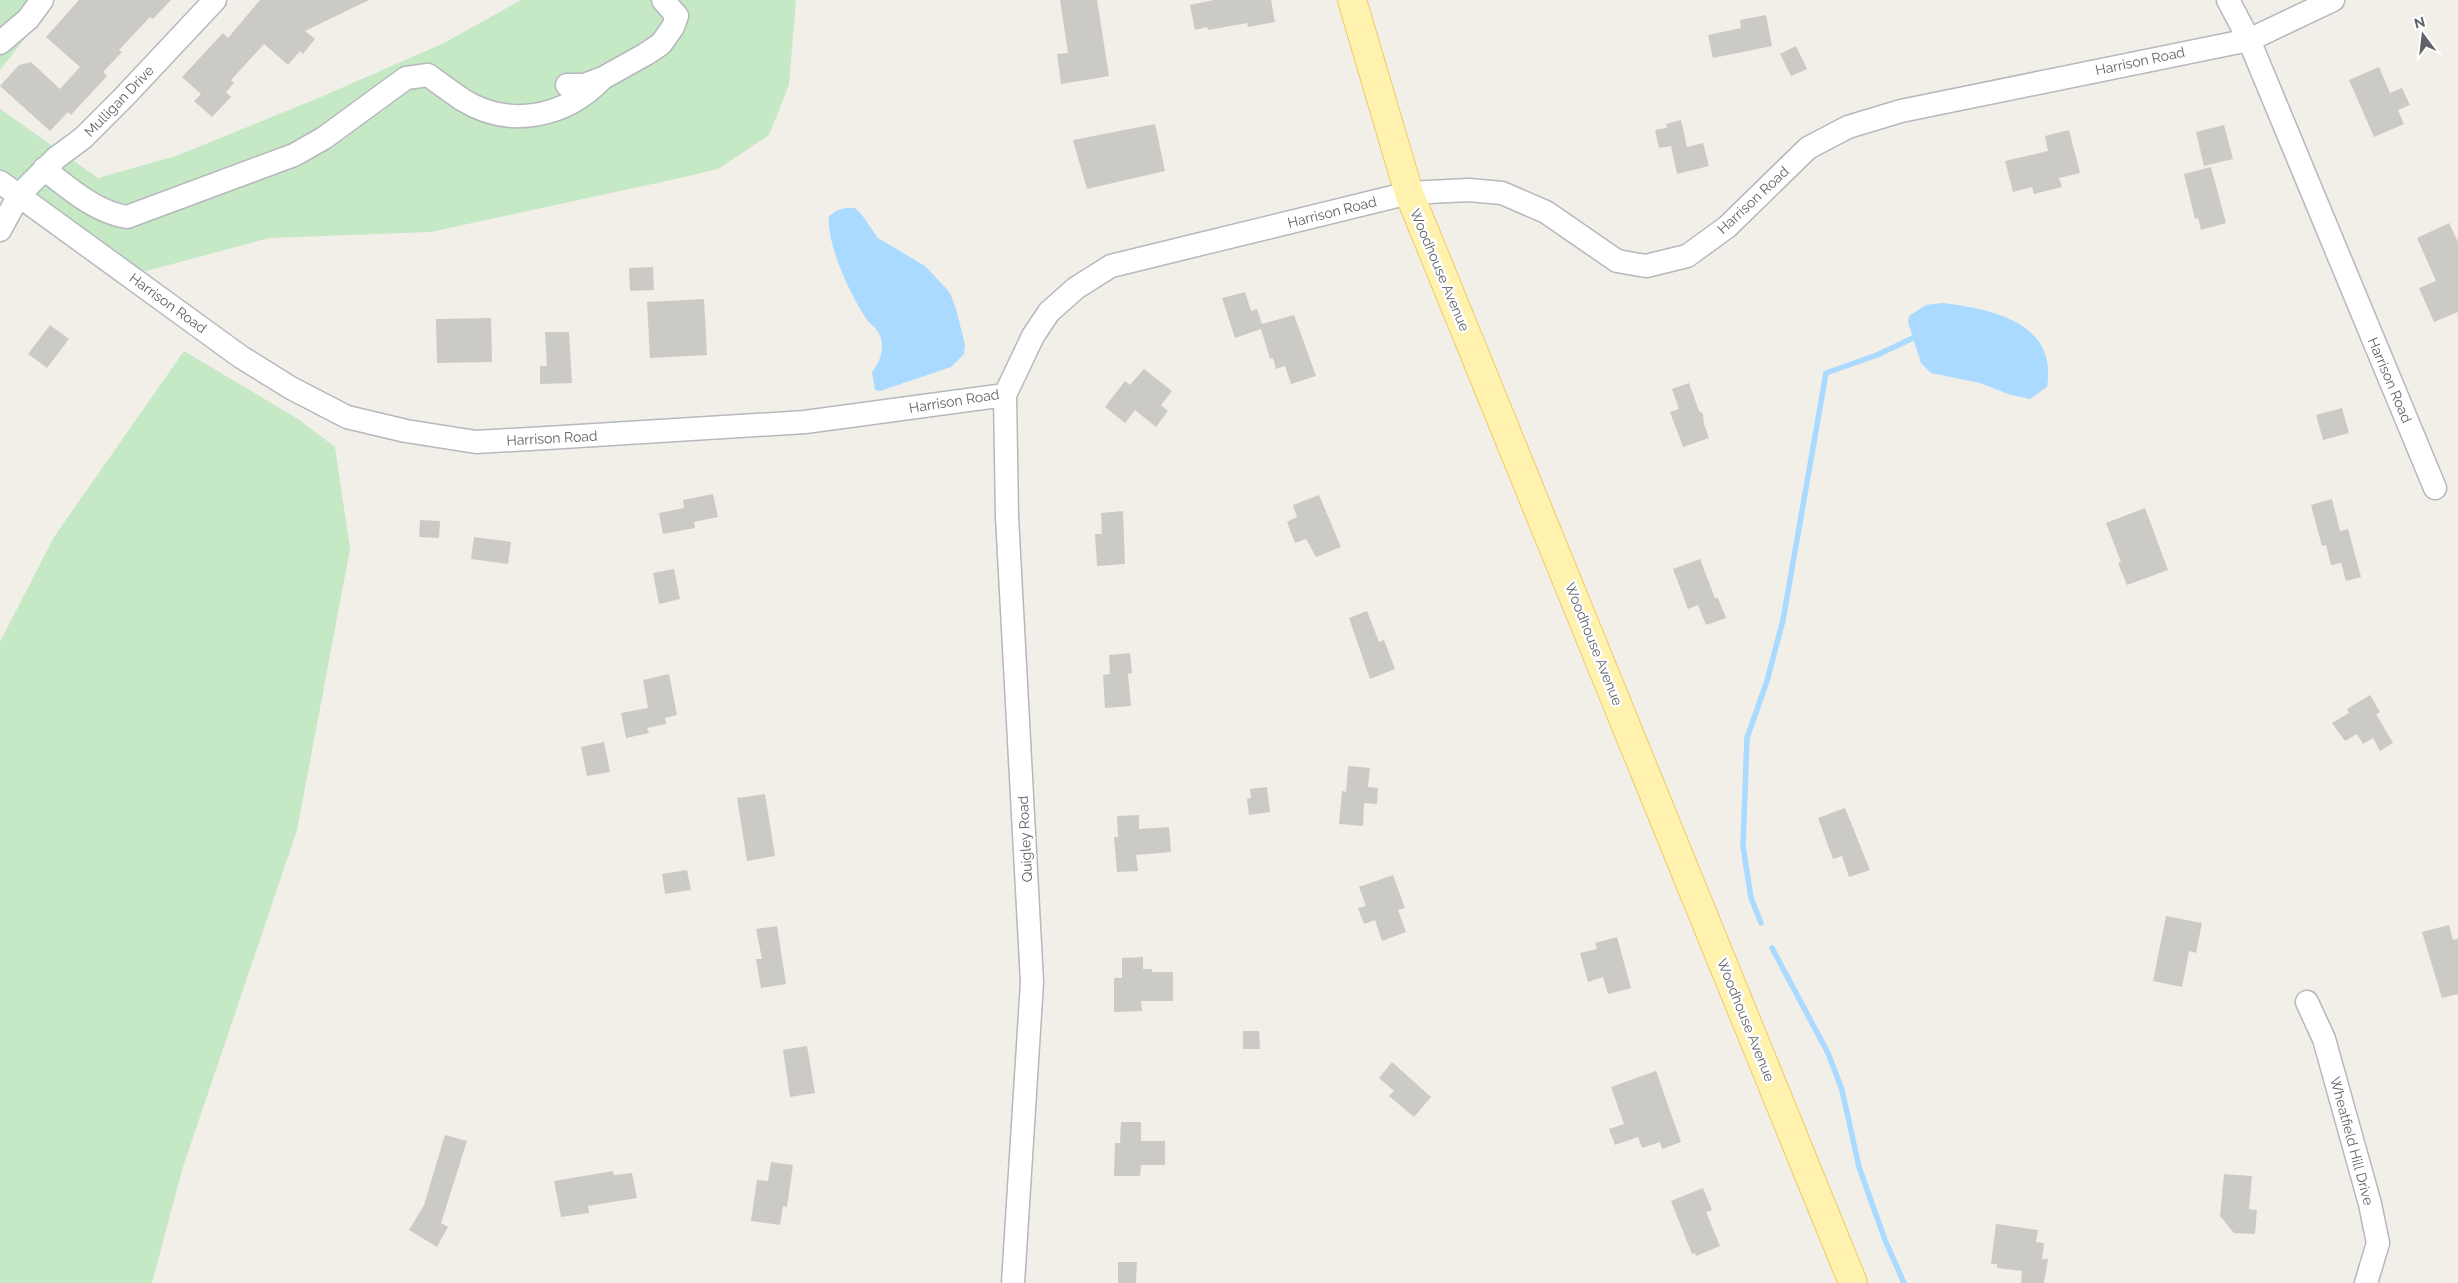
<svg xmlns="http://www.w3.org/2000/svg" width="2458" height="1283" viewBox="0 0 2458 1283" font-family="Raleway,sans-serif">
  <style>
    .green { fill: #c5e8c5 }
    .water { fill: #aadaff }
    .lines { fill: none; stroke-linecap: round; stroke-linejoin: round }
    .stream { stroke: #aadaff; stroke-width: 5.5 }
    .building { fill: #cccac5 }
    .minor-casing { stroke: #b5b8bc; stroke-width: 25 }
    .major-casing { stroke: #f2c960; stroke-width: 30 }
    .minor { stroke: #fff; stroke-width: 22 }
    .major { stroke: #fff2af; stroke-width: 28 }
    .labels { text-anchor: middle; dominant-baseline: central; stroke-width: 5; stroke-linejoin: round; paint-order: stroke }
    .street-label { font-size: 14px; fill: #5f6368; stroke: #fff }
  </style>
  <rect width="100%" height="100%" fill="#f1efe8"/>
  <path class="green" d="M0 0H55L0 70Z
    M521 0H796L789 85 769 135 718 169 680 178 431 232 269 238 139 273 0 173V109L98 178 176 156 321 97 444 43Z
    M184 351 298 419 335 447 350 549 297 830 182 1170 152 1283H0V642L54 537Z"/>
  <path class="water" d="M845 208H855L862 215 878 238 925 266 944 286 950 293 956 309 965 345 964 354 951 367 880 391 875 390 872 372C880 363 885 347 880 336 878 329 872 326 868 321 852 299 826 244 829 216L836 211Z
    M1942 303C1992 309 2058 322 2047 387L2030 399 2008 394 1980 383 1931 373 1921 363 1908 322 1909 316 1926 305Z"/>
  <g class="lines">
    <path class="stream" d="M1761 923 1751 898 1743 846 1747 738 1767 681 1783 620 1826 373 1877 355 1913 338
      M1772 948 1828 1053 1842 1090 1859 1167 1885 1240 1904 1283"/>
  </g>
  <path class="building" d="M79 0H171L153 19 150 17 119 50 122 52 103 72 107 76 71 115 68 112 50 131 0 86 19 65 31 62 60 89 80 67 46 37Z
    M260 0H369L305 31 315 39 303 54 300 51 288 65 264 44 231 80 234 83 226 92 231 97 212 117 194 101 201 94 182 77 223 33 228 38Z
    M1060 0H1097L1109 76 1061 84 1057 54 1068 53Z
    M1214 0H1271L1275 22 1248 27 1247 23 1208 30 1207 27 1195 30 1190 5Z
    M1766 15 1772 46 1713 58 1708 35 1741 28 1740 20Z
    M1796 46 1807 69 1791 76 1780 54Z
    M2379 67 2390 93 2402 88 2410 105 2398 110 2404 124 2374 137 2349 80Z
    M1681 120 1687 147 1703 143 1709 166 1677 174 1671 146 1659 148 1655 130 1667 128 1666 124Z
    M1155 124 1165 171 1087 189 1073 140Z
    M2224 125 2233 159 2204 166 2196 132Z
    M2069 130 2080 173 2059 178 2062 187 2034 194 2032 187 2013 192 2005 161 2048 151 2045 136Z
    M2211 167 2226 223 2201 230 2198 218 2195 219 2184 174Z
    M2449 223 2458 242V312L2434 322 2419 288 2436 281 2417 238Z
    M653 267 654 290 630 291 629 268Z
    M1245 292 1251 311 1257 309 1262 324 1294 315 1316 376 1291 384 1285 366 1276 369 1273 358 1270 359 1261 329 1235 338 1222 298Z
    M704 299 707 355 650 358 647 302Z
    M491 318 492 362 437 363 436 319Z
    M50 325 69 339 47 368 28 354Z
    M545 332H569L572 383 540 384V366H547Z
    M1144 369 1172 391 1161 405 1168 411 1156 427 1135 410 1125 423 1105 407 1125 381 1130 385Z
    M1689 383 1699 411 1703 414 1704 424 1709 438 1683 447 1670 412 1679 409 1672 389Z
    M2342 408 2349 433 2323 440 2316 415Z
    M713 494 718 517 694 522 695 528 663 534 659 513 684 508 683 500Z
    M1319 495 1341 547 1316 557 1306 539 1295 543 1287 522 1297 517 1293 505Z
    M2332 499 2340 531 2348 529 2361 577 2346 581 2341 563 2331 565 2326 545 2322 546 2311 505Z
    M2145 508 2168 570 2127 585 2118 563 2121 562 2106 523Z
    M1123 511 1125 564 1097 566 1095 534H1102L1101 513Z
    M420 520 440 521 439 538 419 537Z
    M474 537 511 542 508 564 471 559Z
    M1700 559 1715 598H1718L1726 618 1706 625 1698 605 1688 609 1673 569Z
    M674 569 680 599 659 604 653 573Z
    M1367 611 1379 642 1384 640 1395 669 1370 679 1349 618Z
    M1130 653 1132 673 1128 674 1131 706 1105 708 1103 675 1110 674 1109 655Z
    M669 674 677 715 665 718 666 724 647 728 649 733 626 738 621 713 648 708 643 680Z
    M2370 695 2380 712 2376 714 2393 743 2380 751 2373 738 2363 744 2357 734 2345 741 2332 723 2349 713 2347 709Z
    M604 742 610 772 587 776 581 747Z
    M1348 766 1370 768 1368 787 1378 788 1377 804 1364 803 1363 826 1339 824 1342 791 1346 792Z
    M1267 787 1270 812 1249 815 1247 799 1251 798 1250 789Z
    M765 794 775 856 747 861 737 798Z
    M1845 808 1870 870 1849 877 1842 856 1833 859 1818 818Z
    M1139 815V829L1169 827 1171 852 1136 855 1138 871 1117 872 1114 837H1118L1117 816Z
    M687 870 691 890 665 894 662 874Z
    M1393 875 1405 908 1398 910 1406 932 1382 941 1375 920 1364 924 1358 908 1366 906 1359 887Z
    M2166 916 2202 923 2196 953 2189 951 2182 987 2153 981Z
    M2449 925 2453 940 2458 939V994L2442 998 2422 932Z
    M777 926 786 984 761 988 756 959H762L756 929Z
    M1617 937 1631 988 1608 994 1603 977 1588 982 1580 953 1597 949 1595 943Z
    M1143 957V969H1152V972H1173V1001H1141L1142 1011 1114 1012V978H1122V958Z
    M1243 1031H1259L1260 1049H1243Z
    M807 1046 815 1093 790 1097 783 1050Z
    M1392 1062 1431 1097 1414 1117 1389 1096 1394 1091 1379 1078Z
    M1656 1071 1681 1142 1662 1149 1660 1142 1642 1148 1638 1137 1615 1145 1609 1129 1624 1124 1611 1087Z
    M1121 1122H1141V1141H1165V1165H1141L1140 1176H1114L1115 1143H1120Z
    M445 1135 467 1141 441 1223 448 1227 437 1247 409 1230 424 1205Z
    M771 1162 793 1165 787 1207 783 1206 780 1225 751 1221 757 1180 768 1181Z
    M613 1171 614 1175 632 1173 637 1198 588 1206 589 1213 561 1217 554 1181Z
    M2224 1174 2252 1176 2249 1209 2257 1210 2255 1234 2234 1233 2220 1216Z
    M1703 1188 1712 1210 1706 1212 1720 1246 1696 1256 1695 1253 1692 1254 1671 1201Z
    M1996 1224 2038 1230 2036 1242 2044 1243 2042 1259H2048L2044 1283H2021L2022 1271 1997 1268V1264H1991Z
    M1118 1262H1137L1136 1283H1118Z"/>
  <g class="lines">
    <g class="minor-casing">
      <path id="minor" d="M2228 0 2249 40 2435 488
        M0 43 28 19 42 0
        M567 85H584L603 78 646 54 661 44 673 27 677 16 663 0
        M44 169C69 188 95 212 127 217L294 155 324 138 406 78 428 75C439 83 451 92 463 100 510 129 566 117 603 78
        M0 182 241 357 291 388 347 417 406 431 476 442 547 438 805 422 1005 395
        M0 230 19 195 56 158 83 138 124 97 215 0
        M2307 1002 2324 1039 2370 1204 2378 1243 2366 1283
        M1013 1283 1032 982 1007 517 1005 395 1033 336 1049 312 1076 288 1111 266 1409 193 1469 190 1502 193 1546 212 1617 261 1646 266 1687 256 1727 227 1808 148 1848 127 1901 111 2249 40 2333 0"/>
    </g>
    <g class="major-casing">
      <path id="major" d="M1352 0 1409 193 1853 1283"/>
    </g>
    <use href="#minor" class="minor"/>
    <use href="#major" class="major"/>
  </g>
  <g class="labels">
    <g class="street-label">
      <text transform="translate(2140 61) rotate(-12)">Harrison Road</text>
      <text transform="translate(119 101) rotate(-46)">Mulligan Drive</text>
      <text transform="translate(1753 200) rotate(-43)">Harrison Road</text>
      <text transform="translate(1332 212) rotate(-14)">Harrison Road</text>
      <text transform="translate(1440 270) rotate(67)">Woodhouse Avenue</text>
      <text transform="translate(168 303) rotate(36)">Harrison Road</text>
      <text transform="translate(2390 380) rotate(67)">Harrison Road</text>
      <text transform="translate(954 401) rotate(-9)">Harrison Road</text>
      <text transform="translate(552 438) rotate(-3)">Harrison Road</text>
      <text transform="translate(1594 644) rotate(68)">Woodhouse Avenue</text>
      <text transform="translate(1025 839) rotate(-93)">Quigley Road</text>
      <text transform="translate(1746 1020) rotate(68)">Woodhouse Avenue</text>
      <text transform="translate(2352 1141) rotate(75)">Wheatfield Hill Drive</text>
    </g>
  </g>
  <g transform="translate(2423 35) rotate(345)" stroke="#ffffff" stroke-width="4" paint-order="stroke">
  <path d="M0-4L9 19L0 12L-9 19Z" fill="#5f6368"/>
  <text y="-8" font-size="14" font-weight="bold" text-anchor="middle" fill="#5f6368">N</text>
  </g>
</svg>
